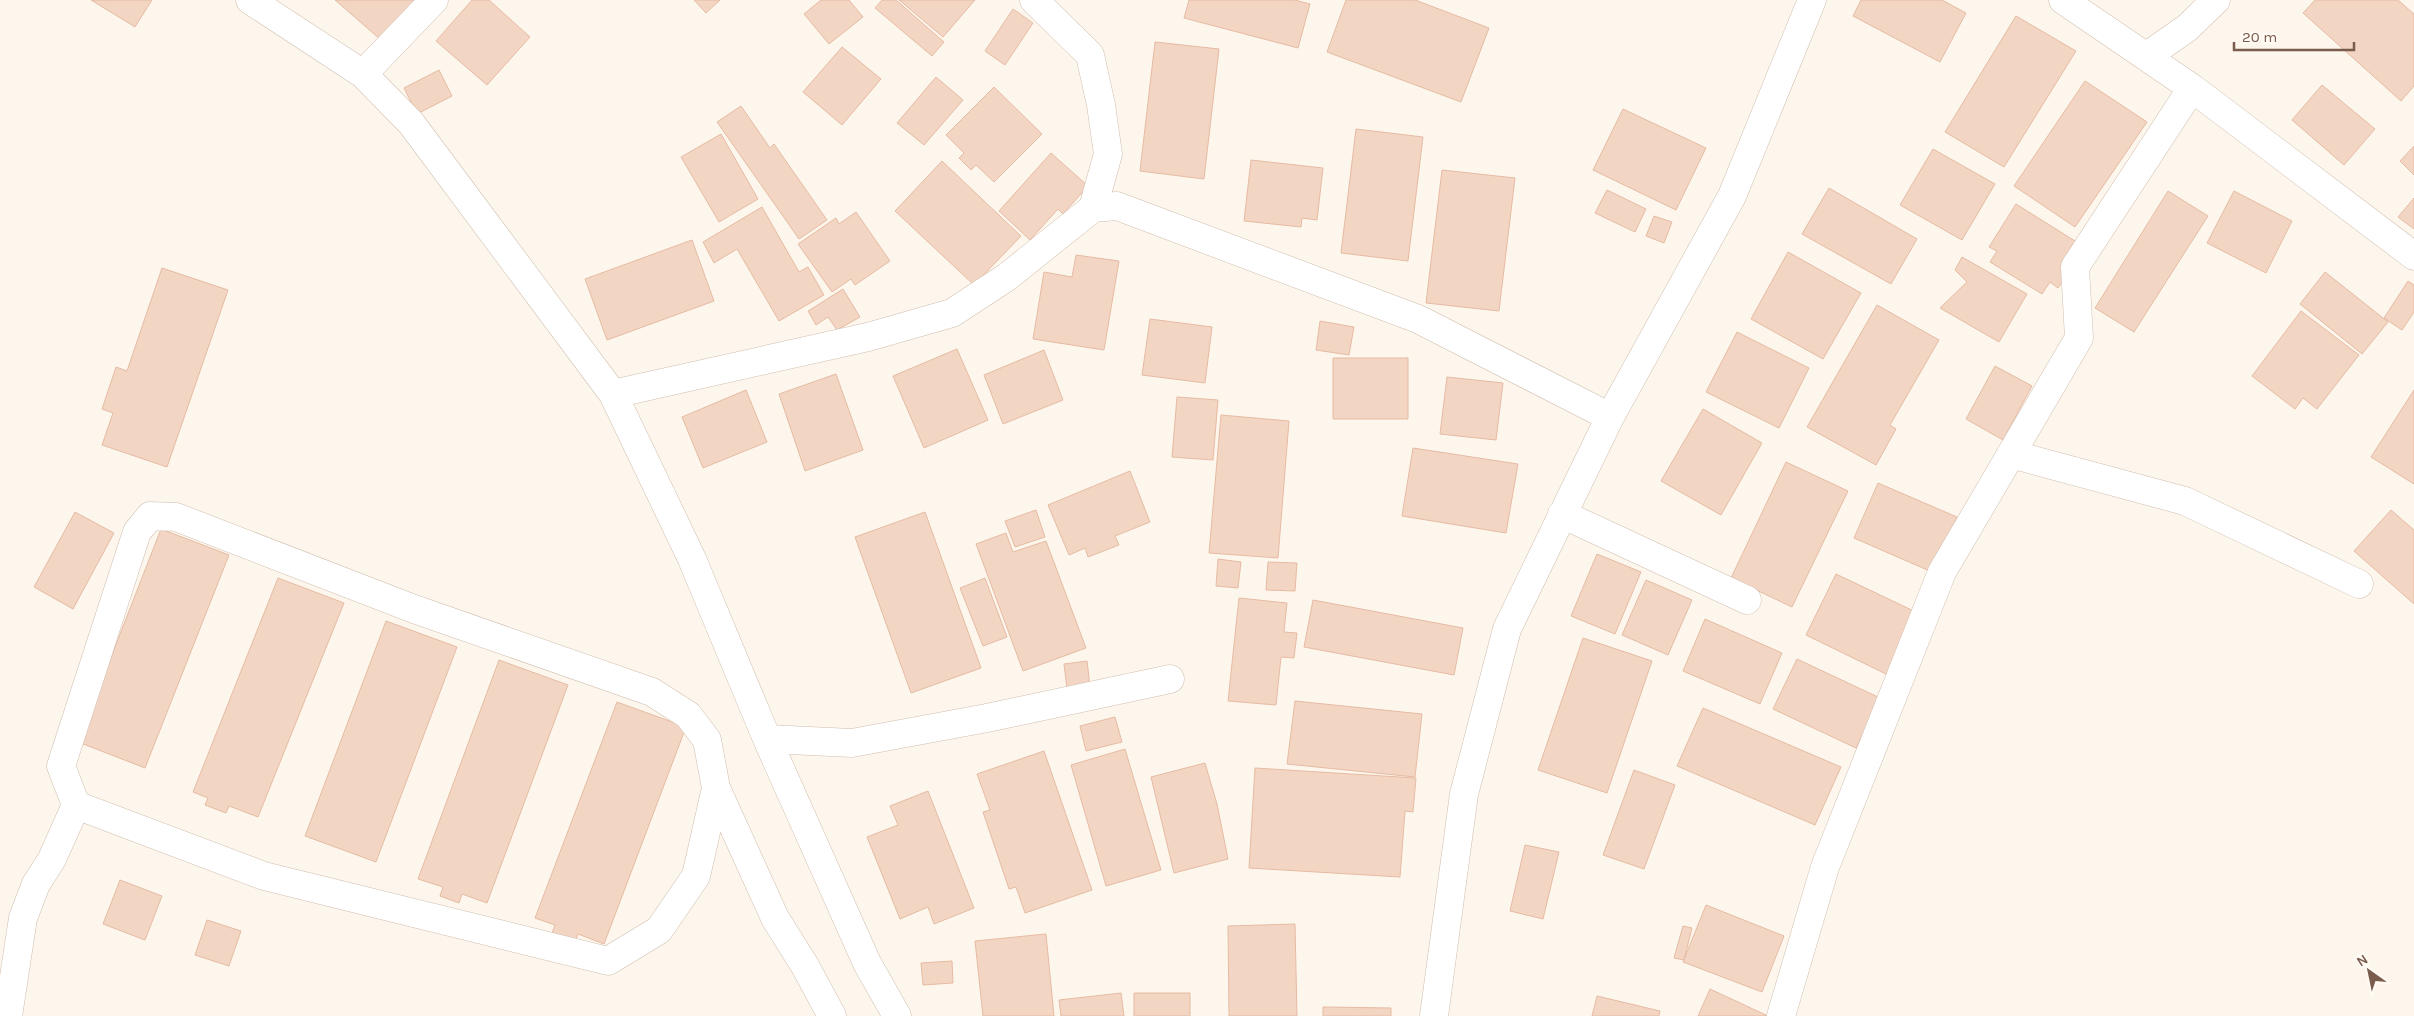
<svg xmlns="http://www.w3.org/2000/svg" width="2414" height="1016" viewBox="0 0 2414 1016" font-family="Karla,sans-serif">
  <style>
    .building { fill: #f3d5c3; stroke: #e6bba3 }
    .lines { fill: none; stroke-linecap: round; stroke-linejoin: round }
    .minor-casing { stroke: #d1beb0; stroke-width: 29 }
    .minor { stroke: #fff; stroke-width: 28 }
  </style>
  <rect width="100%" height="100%" fill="#fdf6ec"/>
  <path class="building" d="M91 0H152L135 27Z
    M335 0H416L381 40Z
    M472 0H489L530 37 487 85 436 41Z
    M694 0H720L706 13Z
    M821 0H849L863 17 829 44 804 14Z
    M882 0H896L944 42 932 56 875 8Z
    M899 0H975L943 37Z
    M1189 0H1295L1310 4 1298 48 1184 18Z
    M1346 0H1415L1489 28 1461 102 1327 52Z
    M1861 0H1942L1966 13 1940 62 1853 16Z
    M2315 0H2398L2414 14V86L2401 101 2303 13Z
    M1013 9 1033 23 1005 65 985 51Z
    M2016 16 2076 51 2004 167 1945 132Z
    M1155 42 1219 49 1204 179 1140 171Z
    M842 47 881 79 842 125 803 92Z
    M439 70 452 96 417 114 404 88Z
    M936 77 963 100 924 145 897 123Z
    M2085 81 2147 122 2075 227 2014 186Z
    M2322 85 2375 129 2344 165 2292 120Z
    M994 87 1042 134 994 182 976 165 971 170 959 158 964 153 946 135Z
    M741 106 770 148 774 144 827 220 799 239 717 122Z
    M1623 109 1706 148 1676 210 1593 170Z
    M1356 129 1423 137 1408 261 1341 253Z
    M721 134 758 199 719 222 681 157Z
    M2414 146V175L2400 161Z
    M1933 149 1995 184 1962 240 1900 205Z
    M1051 153 1088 186 1063 214 1058 209 1030 240 999 211Z
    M1251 160 1323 168 1317 220 1302 218 1301 227 1244 221Z
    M942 161 1021 236 974 285 895 211Z
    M1442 170 1515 178 1499 311 1426 303Z
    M1829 188 1917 239 1891 284 1802 234Z
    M1607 190 1646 209 1635 232 1595 213Z
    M2168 191 2208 216 2134 332 2095 308Z
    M2234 191 2292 221 2266 273 2207 243Z
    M2414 198V229L2398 217Z
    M2016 204 2075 241 2064 259 2073 264 2058 288 2050 282 2042 294 1990 262 1997 251 1989 247Z
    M762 207 799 272 808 267 824 295 779 321 737 249 714 263 703 242Z
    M856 212 890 261 855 285 851 279 832 292 798 244 836 218 839 224Z
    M1654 216 1672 222 1664 243 1646 236Z
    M692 240 714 301 607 340 585 279Z
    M1788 252 1861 293 1823 359 1751 319Z
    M1076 255 1119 261 1104 350 1033 339 1044 272 1072 277Z
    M1962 257 2027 294 1999 342 1940 308 1967 282 1955 270Z
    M162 268 228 290 167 467 102 445 113 413 102 409 116 367 127 371Z
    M2325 272 2388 322 2362 354 2300 304Z
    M2408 281 2414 285V312L2402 330 2384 318Z
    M843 289 860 317 837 330 828 317 816 325 808 311Z
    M1877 305 1939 340 1890 425 1896 429 1876 465 1807 427Z
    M2301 311 2359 355 2317 409 2303 398 2295 409 2252 376Z
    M1150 319 1212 327 1205 383 1142 375Z
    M1320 321 1354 327 1349 355 1316 350Z
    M1737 332 1809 368 1779 428 1706 392Z
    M957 349 988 420 924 448 893 376Z
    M1044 350 1063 400 1003 424 984 375Z
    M1333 358H1408V419H1333Z
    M1995 366 2032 386 2003 440 1966 419Z
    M836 374 863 450 805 471 779 394Z
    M1447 377 1503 383 1496 440 1440 434Z
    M746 390 767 442 703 468 682 417Z
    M2414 390V484L2371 457Z
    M1177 397 1218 400 1213 460 1172 457Z
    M1703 409 1762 443 1721 515 1661 481Z
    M1221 415 1289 421 1278 558 1209 553Z
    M1413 448 1518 464 1506 533 1402 516Z
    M1786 462 1848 491 1792 607 1731 578Z
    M1130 471 1150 522 1115 536 1119 545 1088 557 1085 548 1069 555 1048 505Z
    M1878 483 1957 517 1932 572 1854 538Z
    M1036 510 1045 537 1015 547 1005 521Z
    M2391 510 2414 530V604L2354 551Z
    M75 512 114 533 73 609 34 587Z
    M925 512 981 668 911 693 855 537Z
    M161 529 229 555 145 768 78 742Z
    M1006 533 1013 552 1046 541 1086 648 1023 671 976 544Z
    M1597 554 1641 572 1615 634 1571 616Z
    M1218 559 1241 562 1238 588 1216 586Z
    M1268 562 1297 563 1295 591 1266 590Z
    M1836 574 1918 613 1888 675 1806 635Z
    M278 578 344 603 258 817 229 806 226 813 205 805 208 798 193 792Z
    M985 578 1007 637 983 646 960 588Z
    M1646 580 1692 600 1668 655 1622 635Z
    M1239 598 1287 603 1284 632 1297 633 1294 658 1281 657 1276 705 1228 701Z
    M1313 600 1463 628 1454 675 1304 647Z
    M1705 619 1782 653 1760 704 1683 671Z
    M386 621 457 647 376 862 305 836Z
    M1583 638 1652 661 1607 793 1538 770Z
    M1797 659 1880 698 1856 748 1773 709Z
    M499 660 568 685 487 903 462 894 459 903 440 896 443 887 418 879Z
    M1087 661 1090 686 1067 689 1064 664Z
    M1295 701 1422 714 1415 777 1287 764Z
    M617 702 686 727 604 944 578 934 575 942 552 933 555 925 535 918Z
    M1703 708 1841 767 1815 825 1677 766Z
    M1115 717 1122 742 1086 751 1080 726Z
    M1125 749 1161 870 1106 886 1071 765Z
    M1044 751 1092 890 1025 913 1016 887 1009 889 983 812 990 810 977 774Z
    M1205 763 1217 804 1228 859 1174 873 1151 777Z
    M1255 768 1416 778 1413 812 1405 811 1400 877 1249 868Z
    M1634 770 1675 785 1644 869 1603 855Z
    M928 791 974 908 934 924 928 907 900 919 867 837 898 825 890 806Z
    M1525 845 1559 852 1543 919 1510 911Z
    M120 880 162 896 145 940 103 924Z
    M1706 905 1784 936 1762 992 1683 962Z
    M207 920 241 931 229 966 195 955Z
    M1295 924 1297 1016H1229L1228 926Z
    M1683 926 1692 928 1684 960 1674 958Z
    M1046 934 1054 1016H983L975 941Z
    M952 961 953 983 923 985 921 963Z
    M1710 989 1768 1016H1698Z
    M1121 993 1124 1016H1061L1059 1000Z
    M1134 993H1190V1016H1134Z
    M1597 996 1660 1011 1659 1016H1592Z
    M1323 1007 1391 1008V1016H1323Z"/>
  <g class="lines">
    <g class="minor-casing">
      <path id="minor" d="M250 0 363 74 411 123 613 394 692 559 767 739 867 963 897 1016
        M1034 0 1090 55 1101 105 1108 154 1093 208
        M2063 0 2192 88 2414 256
        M2147 56 2187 28 2216 0
        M363 74 434 0
        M613 394 868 337 952 313 1007 277 1093 208 1117 206 1418 319 1610 417
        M2011 454 2185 501 2359 584
        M1562 514 1747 600
        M767 739 852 743 987 718 1170 679
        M76 805 264 876 608 961 659 930 696 876 716 788
        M8 1016 23 918 36 884 52 859 76 805 61 766 137 532 150 516 176 517 414 609 652 692 688 715 707 740 716 788 775 918 805 966 832 1016
        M1434 1016 1464 794 1507 629 1610 417 1732 196 1812 0
        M1781 1016 1825 867 1942 572 2079 338 2075 267 2192 88"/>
    </g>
    <use href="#minor" class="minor"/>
  </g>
  <g transform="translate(2369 971) rotate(327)" stroke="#fffaf3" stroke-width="4" paint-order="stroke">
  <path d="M0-4L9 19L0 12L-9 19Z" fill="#7a5c4d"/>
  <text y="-8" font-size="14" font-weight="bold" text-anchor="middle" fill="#7a5c4d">N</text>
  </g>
  <path d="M2234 42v8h120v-8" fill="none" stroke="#7a5c4d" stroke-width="2.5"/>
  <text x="2242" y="42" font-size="15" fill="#7a5c4d" stroke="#fffaf3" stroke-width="4" paint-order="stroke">20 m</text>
</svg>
